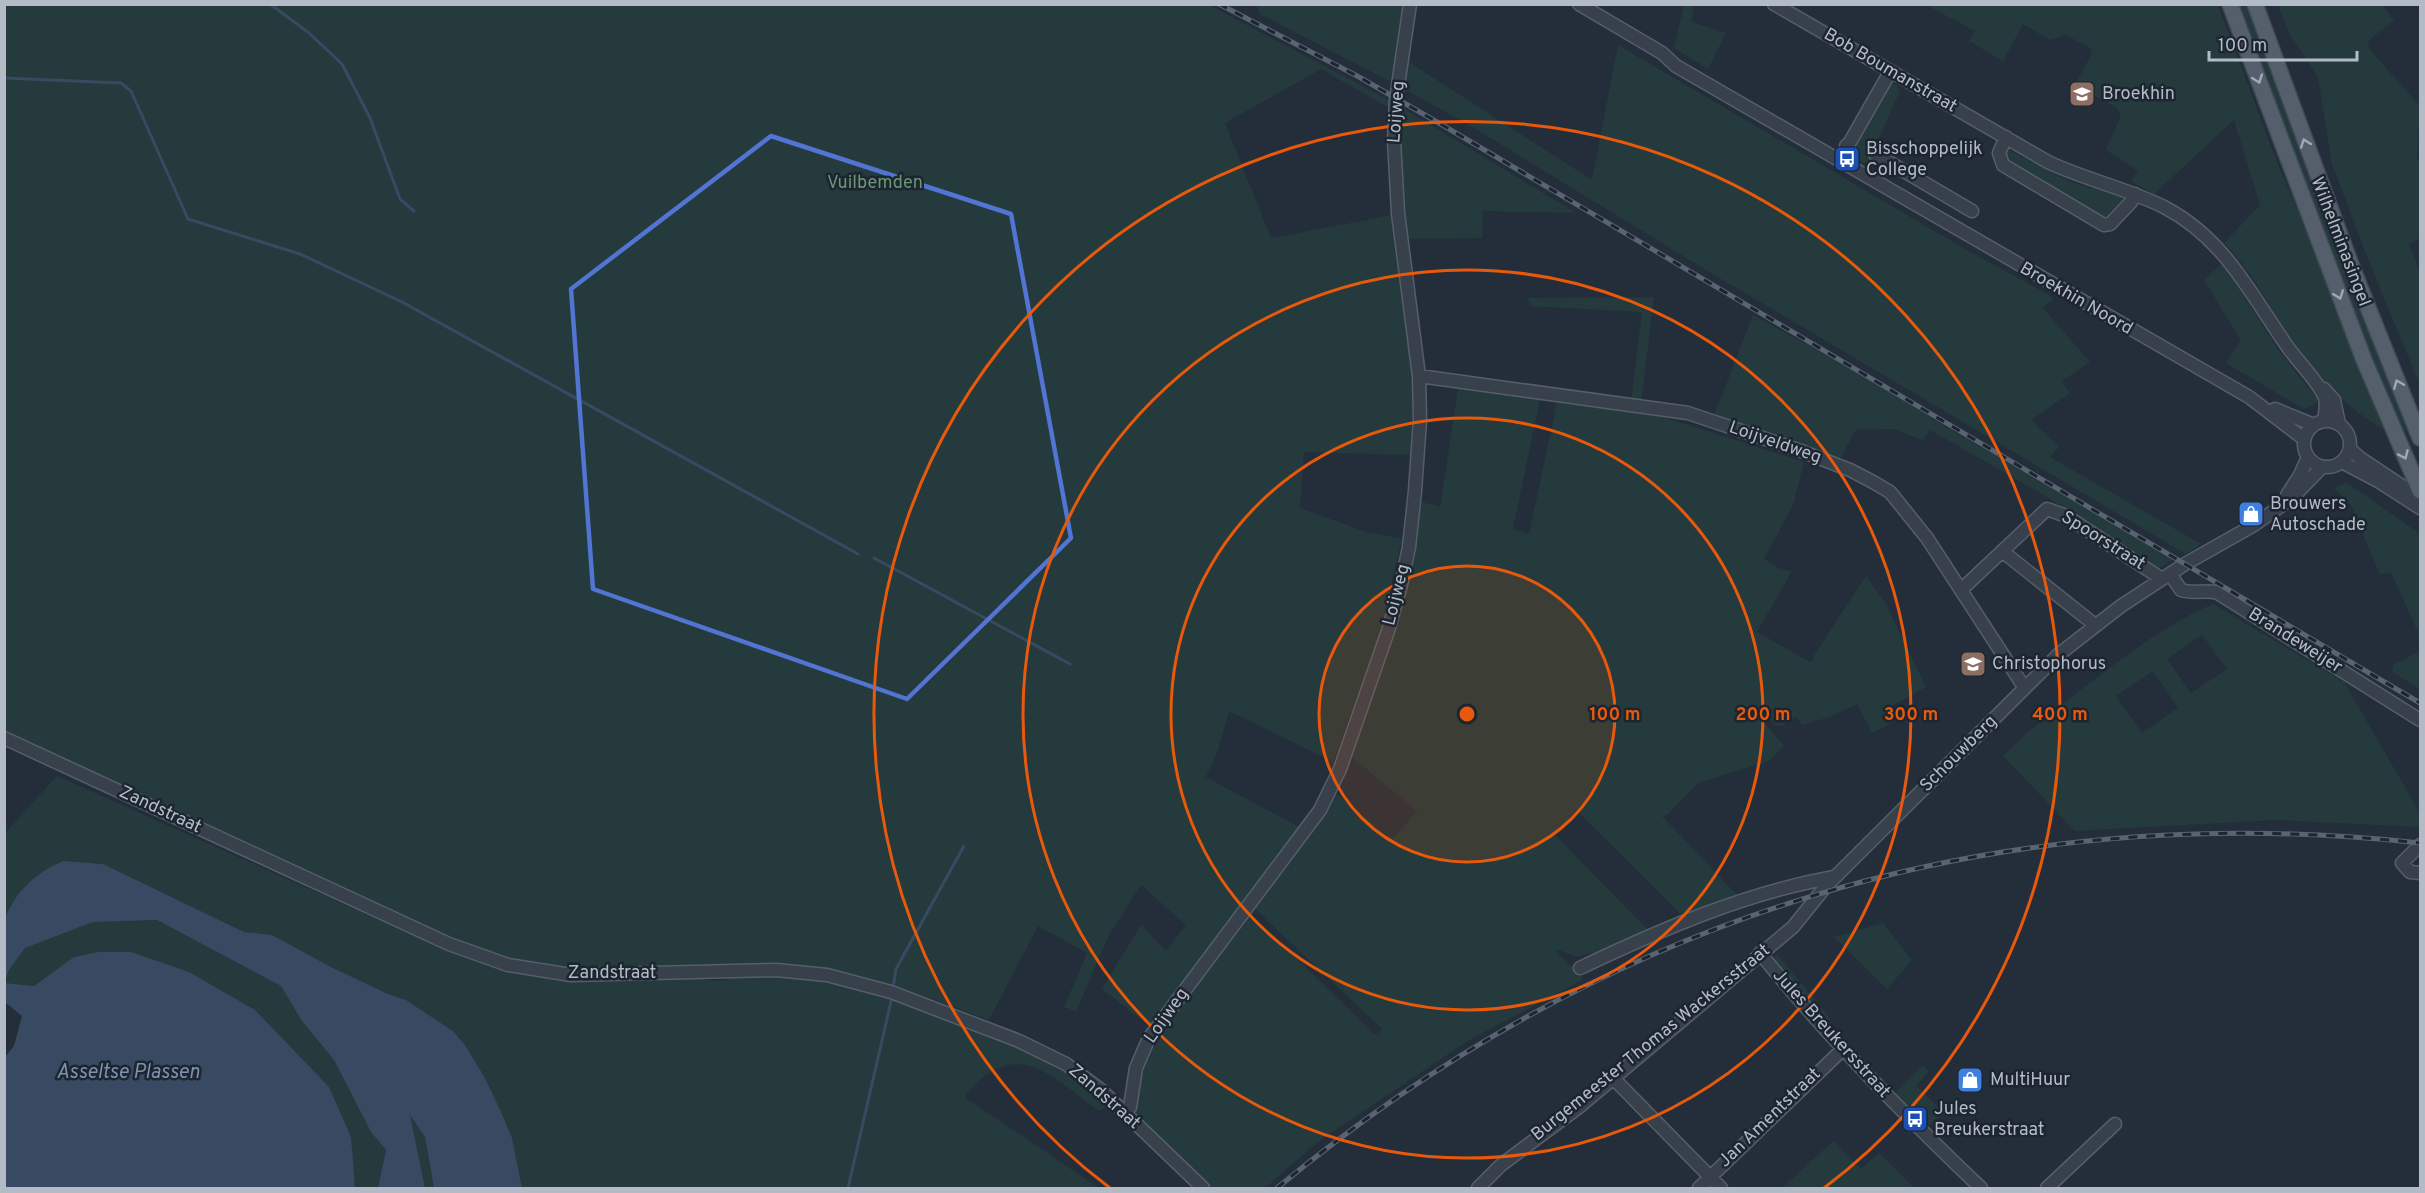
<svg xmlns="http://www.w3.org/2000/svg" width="2425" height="1193" viewBox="0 0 2425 1193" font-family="Overpass,sans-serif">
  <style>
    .green { fill: #253a3c; fill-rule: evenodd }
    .water { fill: #384a62 }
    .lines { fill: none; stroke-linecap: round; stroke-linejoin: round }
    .stream { stroke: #384a62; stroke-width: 3 }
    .minor-casing { stroke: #555e69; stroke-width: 15 }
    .major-casing { stroke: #404954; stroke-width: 18 }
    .minor { stroke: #37404b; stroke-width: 12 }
    .major { stroke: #555f6b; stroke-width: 15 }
    .rail-casing { stroke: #596472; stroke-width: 5 }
    .rail { stroke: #1c2530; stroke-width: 3; stroke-dasharray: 9; stroke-linecap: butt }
    .oneway { stroke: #a0a9b5 }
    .marked { fill: none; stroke: #5274d2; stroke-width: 4.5; stroke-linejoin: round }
    .ring { fill: none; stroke: #e8590c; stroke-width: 3 }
    .labels { text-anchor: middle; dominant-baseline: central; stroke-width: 5; stroke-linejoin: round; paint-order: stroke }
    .street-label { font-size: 18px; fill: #b3bbc7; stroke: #1c2530 }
    .poi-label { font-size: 18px; fill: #b3bbc7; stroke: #1c2530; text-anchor: start }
    .park-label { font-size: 18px; fill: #6a9774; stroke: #1c2530 }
    .water-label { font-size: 20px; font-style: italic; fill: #7c92ae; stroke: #1c2530 }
    .centre { fill: #e8590c; stroke: #1c2530; stroke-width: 3 }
    .ring-label { font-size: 18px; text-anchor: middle; font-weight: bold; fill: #e8590c; stroke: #1c2530; stroke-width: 5; stroke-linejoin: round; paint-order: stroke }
  </style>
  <rect width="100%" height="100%" fill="#242e3b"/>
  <path class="green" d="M4 5H1209L1389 100V108L1321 69 1225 123 1271 238 1393 215 1411 360 1414 407 1411 455 1304 452 1300 508 1363 531 1402 539 1379 636 1333 762 1229 711 1218 750 1206 777 1299 827 1151 1027 1102 989 1141 925 1166 951 1186 925 1141 885 1109 935 1076 1011 1064 1007 1087 953 1038 926 989 1020C929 997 866 973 802 966 776 963 750 965 724 966 666 968 606 973 547 967 514 964 482 951 451 940L186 819 5 732Z
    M1257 5H1403L1393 83 1260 14Z
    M1684 5H1694L1691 22 1726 33 1708 69 1674 48Z
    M1929 5H2218L2278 165 2312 242 2383 429C2347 408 2316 377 2293 342 2270 308 2253 272 2224 243L2260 205 2234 120 2154 194 2131 181 2138 171 2106 150 2121 116 2117 108 2075 85 2092 53 2090 48 2066 35 2050 40 2023 24 2003 61 1969 41 1975 31 1930 7Z
    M2236 5H2246L2344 268 2411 434 2397 425 2349 304Z
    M2278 5H2382L2394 20 2368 41 2369 49 2420 106 2417 158 2420 162V238L2409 244 2420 273V385L2368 259 2332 164 2318 77 2289 33Z
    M1618 45 1958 245 2054 298 2043 308 2090 362 2062 381 2070 393 2031 420 2059 447 2050 457 2201 544 2186 554 1701 267 1476 129 1403 88 1407 61 1592 180Z
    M1888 80 1898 86 1900 91 1870 157 1875 160 1871 167 1845 152 1847 148 1852 150 1886 92Z
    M1401 107 1576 213 1483 211 1482 238 1407 239 1401 173Z
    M2005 148 2069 181 2092 189 2094 186 2125 197 2104 218 2007 164 2004 158Z
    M2223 263 2277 348 2318 400 2316 403 2304 409 2226 363 2241 340 2204 280Z
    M1654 297 1641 404 1631 402 1642 312 1530 306 1528 298Z
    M1753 315 1870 379 1936 421 2173 559 2159 568 2039 492 1930 430 1923 440 1893 429 1856 430 1838 462 1714 416Z
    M1459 383 1541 395 1513 529 1529 534 1558 398 1628 410 1672 420 1804 462 1793 505 1764 559 1778 568 1792 571 1757 632 1810 662 1814 659 1813 657 1866 576 1886 604 1926 687 1893 705 1899 719 1872 733 1857 704 1830 717 1802 725 1796 717 1783 725 1775 726 1762 707 1756 713 1784 746 1769 761 1698 783 1668 814 1662 816 1740 898 1685 918 1576 810 1555 835 1648 930 1596 956 1589 953 1577 957 1559 950 1556 952 1568 964 1581 973 1582 980 1466 1042 1319 1141 1265 1188H1208L1135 1117 1134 1108 1141 1067 1152 1041 1244 919 1252 917 1263 925 1375 1035 1382 1029 1253 907 1333 791 1392 840 1417 811 1348 754 1394 618 1415 500 1440 507Z
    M2346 482 2420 534V637L2391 572 2380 575 2351 505 2334 489Z
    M2213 604 2344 682 2420 813V827L2277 820 2075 831 2003 756C2032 726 2066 701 2099 676 2135 649 2172 621 2213 604ZM2202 635 2227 669 2191 693 2167 659ZM2153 671 2178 708 2142 733 2116 696Z
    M2420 651V689L2392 672 2393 665Z
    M57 776 399 929 458 954 505 969 558 979 706 976 705 980 723 981 734 976H798L845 984 887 996 1028 1051 1068 1072 1106 1102V1107L1099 1111C1052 1077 1015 1034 966 1095L967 1099 1099 1188H522L512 1138 485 1078 465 1045 453 1031 406 1000 388 994 329 966 272 935 244 932 103 864 63 861 25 886 5 920V833Z
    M157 920 281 986 302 1021 334 1060 371 1132 386 1150 378 1188H355L356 1184 47 976 34 986 5 983 9 970 25 948 93 922Z
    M1883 923 1912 960 1887 989 1834 937Z
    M1776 953 1830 1018 1827 1024 1774 962Z
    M1923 1065 1929 1071 1916 1086 1945 1113 1927 1127 1894 1094Z
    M409 1113 425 1137 434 1188H425Z
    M1833 1141 1861 1169 1879 1153 1914 1188H1782Z"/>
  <path class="water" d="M63 861 103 864 244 932 272 935 329 966 388 994 406 1000 453 1031 465 1045 485 1078 501 1112 512 1138 522 1188H434L425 1137 410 1115 425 1188H378L386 1150 371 1132 334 1060 302 1021 281 986 157 920 93 922 25 948 9 970 5 981C4 966 1 931 5 919 15 891 37 872 63 861Z
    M99 952H131L189 972 255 1010 329 1087 351 1137 355 1188H5V1057L14 1046 22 1016 5 1002V983L34 986 74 957Z"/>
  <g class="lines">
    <path class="stream" d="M270 4 309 33 342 64 370 118 400 199 414 211
      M4 78 121 83 131 91 188 219 300 254 402 302 858 554
      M874 558 1070 664
      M893 988 896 969 964 846
      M848 1188 892 997"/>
    <g class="minor-casing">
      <path id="minor" d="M1579 4 1662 53 1676 66 2249 397 2304 439
        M1774 4 2048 162C2086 180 2126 188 2164 207 2224 238 2250 293 2287 346 2297 361 2319 382 2325 398 2327 405 2325 414 2324 421
        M2006 137 1999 153 2003 165 2104 225 2110 224 2131 202 2135 194
        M1846 146 1850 142 1890 72
        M1875 154 1972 211
        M1419 376 1688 413 1801 451 1850 470 1873 482 1890 492 1927 538 2024 687
        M2324 389 2334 400 2339 424
        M2275 409 2314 425
        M2304 444a23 23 0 1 1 46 0a23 23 0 1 1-46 0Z
        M2350 449 2360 458 2420 498
        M2342 462 2378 481 2420 508
        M2287 495 2300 475 2308 457
        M2002 551 2095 625
        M2170 574 2181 590C2193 594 2204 590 2216 592L2420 720
        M1961 590 2047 509 2066 516 2162 579
        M4 738 449 944 508 965 571 975 776 970 827 975 891 992 1019 1041 1066 1064 1101 1090 1203 1188
        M2420 845 2402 863 2410 872 2420 873
        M1760 953C1828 1037 1903 1114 1981 1188
        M1580 968C1662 929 1745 893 1834 877
        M1613 1078 1721 1188
        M1125 1114 1130 1107 1136 1068 1149 1038 1320 810 1340 769 1388 631 1401 585 1409 547 1415 491 1420 420 1419 376 1398 213 1394 140 1396 99 1410 4
        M1478 1188 1501 1165 1579 1107 1793 927 1826 886 2058 655 2121 606 2185 564 2254 525 2292 498 2322 467
        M1699 1188 1843 1049
        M2047 1188 2115 1124"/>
    </g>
    <g class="major-casing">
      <path id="major" d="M2230 4 2364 360 2420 491
        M2255 4 2351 265 2420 438"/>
    </g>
    <use href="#minor" class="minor"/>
    <use href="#major" class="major"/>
    <g class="rail-casing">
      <path id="rail" d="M1219 4 1359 77 1444 126 2420 703
        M1277 1188C1607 915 1994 797 2420 843"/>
    </g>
    <use href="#rail" class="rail"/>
  </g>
  <defs><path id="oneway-chevron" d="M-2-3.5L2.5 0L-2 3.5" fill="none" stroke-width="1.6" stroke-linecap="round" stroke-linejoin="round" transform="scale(1.5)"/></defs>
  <g class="oneway">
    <use href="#oneway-chevron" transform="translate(2258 79) rotate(70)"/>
    <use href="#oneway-chevron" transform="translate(2305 143) rotate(-110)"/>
    <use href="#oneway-chevron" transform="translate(2339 295) rotate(69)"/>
    <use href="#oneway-chevron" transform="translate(2398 384) rotate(-112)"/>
    <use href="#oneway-chevron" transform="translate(2404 455) rotate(66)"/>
  </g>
  <path class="marked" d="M771 136 1011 214 1071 538 907 699 593 589 571 289Z"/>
  <circle cx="1467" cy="714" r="148" fill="#e8590c" fill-opacity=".12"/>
  <g class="ring">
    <circle cx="1467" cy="714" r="148"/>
    <circle cx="1467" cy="714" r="296"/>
    <circle cx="1467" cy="714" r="444"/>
    <path d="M1110 1188A593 593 0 1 1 1824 1188"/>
  </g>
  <defs>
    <g id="school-square" transform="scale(1.35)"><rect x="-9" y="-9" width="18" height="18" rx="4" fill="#8d6e63" stroke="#1c2530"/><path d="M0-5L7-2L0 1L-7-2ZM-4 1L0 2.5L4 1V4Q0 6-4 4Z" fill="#fff"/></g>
    <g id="bus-square" transform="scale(1.35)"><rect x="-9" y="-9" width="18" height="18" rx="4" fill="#1a4fb4" stroke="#1c2530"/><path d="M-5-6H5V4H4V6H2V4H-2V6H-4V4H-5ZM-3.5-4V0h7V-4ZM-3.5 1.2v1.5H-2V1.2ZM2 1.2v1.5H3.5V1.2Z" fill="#fff"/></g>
    <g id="shop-square" transform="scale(1.35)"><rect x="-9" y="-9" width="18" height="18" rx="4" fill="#3f7fe0" stroke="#1c2530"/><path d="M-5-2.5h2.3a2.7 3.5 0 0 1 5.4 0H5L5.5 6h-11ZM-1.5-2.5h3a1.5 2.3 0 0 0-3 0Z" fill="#fff"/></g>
  </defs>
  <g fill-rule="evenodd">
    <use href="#school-square" x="2082" y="94"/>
    <use href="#bus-square" x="1847" y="159"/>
    <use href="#shop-square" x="2251" y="514"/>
    <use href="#school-square" x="1973" y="664"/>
    <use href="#shop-square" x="1970" y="1080"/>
    <use href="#bus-square" x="1915" y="1119"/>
  </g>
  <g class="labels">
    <g class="street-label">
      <text transform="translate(1890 71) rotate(30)">Bob Boumanstraat</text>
      <text transform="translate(1397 112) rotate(-86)">Loijweg</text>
      <text transform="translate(2340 242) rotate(69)">Wilhelminasingel</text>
      <text transform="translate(2076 299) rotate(30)">Broekhin Noord</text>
      <text transform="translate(1775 443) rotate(19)">Loijveldweg</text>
      <text transform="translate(2103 541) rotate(32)">Spoorstraat</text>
      <text transform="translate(1397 595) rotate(-76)">Loijweg</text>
      <text transform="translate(2295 641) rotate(32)">Brandeweijer</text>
      <text transform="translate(1959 754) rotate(-45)">Schouwberg</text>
      <text transform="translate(160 810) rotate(25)">Zandstraat</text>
      <text x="612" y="973">Zandstraat</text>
      <text transform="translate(1167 1016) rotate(-55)">Loijweg</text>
      <text transform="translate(1831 1034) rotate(48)">Jules Breukersstraat</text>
      <text transform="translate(1651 1043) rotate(-39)">Burgemeester Thomas Wackersstraat</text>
      <text transform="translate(1104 1097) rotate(41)">Zandstraat</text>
      <text transform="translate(1770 1118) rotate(-44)">Jan Amentstraat</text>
    </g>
    <g class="poi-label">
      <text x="2102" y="94">Broekhin</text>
      <text x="1866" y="149">Bisschoppelijk<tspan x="1866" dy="21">College</tspan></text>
      <text x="2270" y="504">Brouwers<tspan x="2270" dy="21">Autoschade</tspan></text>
      <text x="1992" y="664">Christophorus</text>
      <text x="1990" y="1080">MultiHuur</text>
      <text x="1934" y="1109">Jules<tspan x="1934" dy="21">Breukerstraat</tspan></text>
    </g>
    <g class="park-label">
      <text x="875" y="183">Vuilbemden</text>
    </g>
    <g class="water-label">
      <text x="128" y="1073">Asseltse Plassen</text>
    </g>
  </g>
  <circle cx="1467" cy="714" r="9" class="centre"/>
  <g class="ring-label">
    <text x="1615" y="720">100 m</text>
    <text x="1763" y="720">200 m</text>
    <text x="1911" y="720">300 m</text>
    <text x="2060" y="720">400 m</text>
  </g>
  <rect width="2425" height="1193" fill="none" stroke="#b3bbc7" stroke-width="12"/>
  <path d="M2209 51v9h148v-9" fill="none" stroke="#b3bbc7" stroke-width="3"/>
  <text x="2218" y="51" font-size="18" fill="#b3bbc7" stroke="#1c2530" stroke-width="4.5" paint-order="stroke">100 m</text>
</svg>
